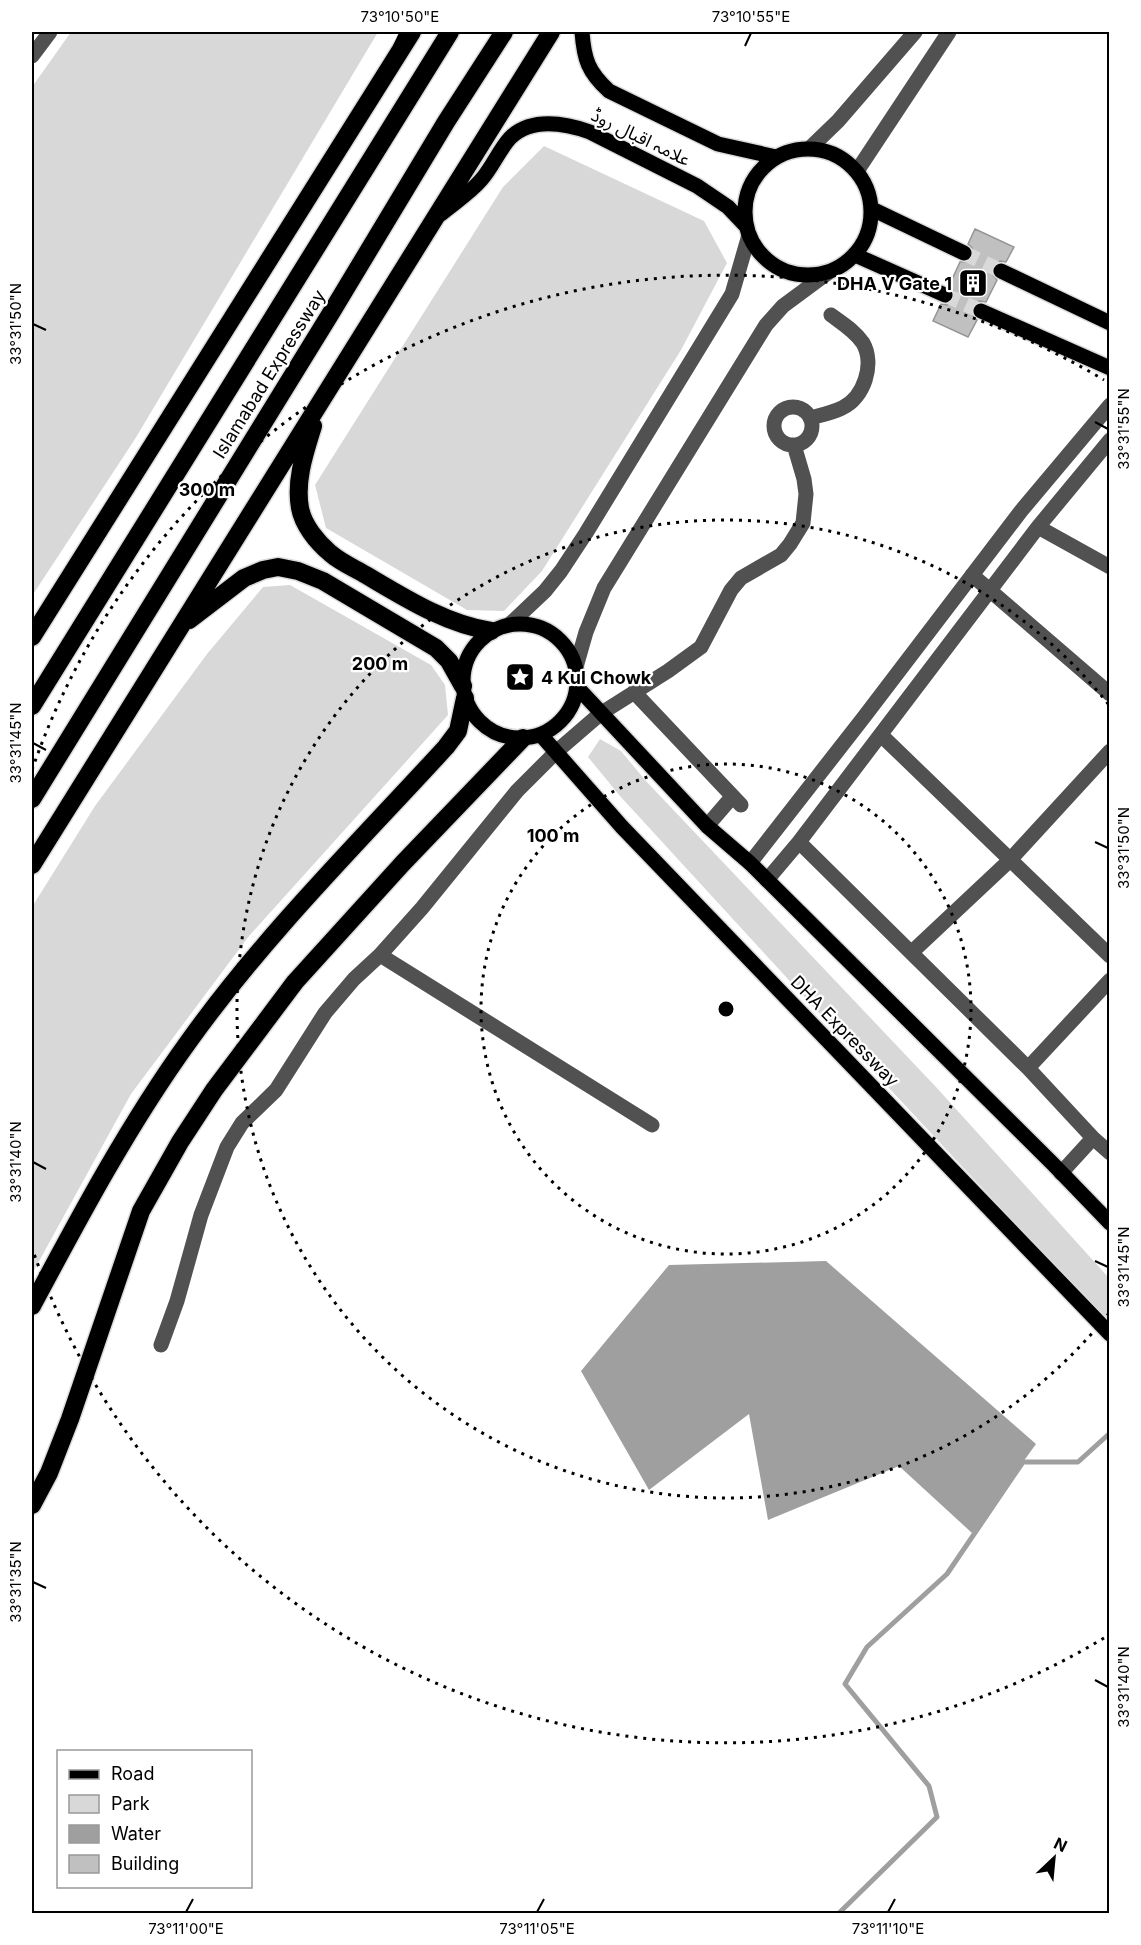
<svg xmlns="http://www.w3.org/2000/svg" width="1141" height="1945" viewBox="0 0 1141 1945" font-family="Inter,'Noto Sans Arabic',sans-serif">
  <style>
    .green { fill: #d8d8d8 }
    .water { fill: #9f9f9f }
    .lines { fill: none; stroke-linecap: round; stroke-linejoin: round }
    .stream { stroke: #9f9f9f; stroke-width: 5 }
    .building { fill: #c0c0c0; stroke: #959595; stroke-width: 1.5 }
    .major-tunnel { stroke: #d9d9d9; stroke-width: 15; stroke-dasharray: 15 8; stroke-linecap: butt }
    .major-casing { stroke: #dbdbdb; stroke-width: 18 }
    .highway-casing { stroke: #dbdbdb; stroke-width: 21 }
    .minor { stroke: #515151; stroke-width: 15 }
    .major { stroke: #000; stroke-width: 15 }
    .highway { stroke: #000; stroke-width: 18 }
    .ticks { fill: none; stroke: #000; stroke-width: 2 }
    .ring { fill: none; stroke: #000; stroke-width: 3; stroke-dasharray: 3 6 }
    .labels { text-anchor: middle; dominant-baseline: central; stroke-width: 4.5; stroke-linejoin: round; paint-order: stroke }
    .street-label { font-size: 18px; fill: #000; stroke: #fff }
    .poi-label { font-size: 18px; font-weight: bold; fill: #000; stroke: #fff; text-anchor: end }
    .centre { fill: #000; stroke: #fff; stroke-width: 3 }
    .ring-label { font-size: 18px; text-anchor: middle; font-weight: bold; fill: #000; stroke: #fff; stroke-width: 4.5; stroke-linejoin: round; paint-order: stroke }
    .neatline { fill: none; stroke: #000; stroke-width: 2 }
    .ticks-label { font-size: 15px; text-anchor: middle; fill: #000 }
  </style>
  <rect width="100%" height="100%" fill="#fff"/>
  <path class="green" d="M71 32H378L135 439 32 596V87Z
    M544 146 704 221 727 263 681 350 542 571 504 611 467 610 326 528 315 485 503 187Z
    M290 585 431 665 445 685 448 715 249 936 131 1094 32 1274V907L95 806 207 654 263 587Z
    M600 739 621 751 645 780 936 1087 1109 1278V1324L820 1014 620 796 588 757Z"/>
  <path class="water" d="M826 1261 1036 1444 972 1533 899 1466 768 1520 749 1414 649 1490 581 1371 669 1265Z"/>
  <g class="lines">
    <path class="stream" d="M838 1914 937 1817 929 1786 845 1684 867 1647 947 1574 1023 1462H1078L1110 1433"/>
  </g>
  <path class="building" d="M975 229 1014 247 1006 262 1000 261 993 266 991 272 997 280 986 302 979 301 972 307 971 313 977 320 968 337 933 321 941 304 947 305 954 299 955 293 949 286 960 262 969 261 973 257 972 248 968 244Z"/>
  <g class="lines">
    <path class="major-tunnel" d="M964 253 1001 271
      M945 295 981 311"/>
    <g class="major-casing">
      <path id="major" d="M582 32C584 59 588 72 609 91L718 144 776 157
        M745 212a63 63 0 1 1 126 0a63 63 0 1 1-126 0Z
        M872 209 964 253
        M441 214C454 203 470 193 481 180 492 168 499 150 510 138 531 117 565 123 590 132L697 186 728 207 747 227
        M855 255 945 295
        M1001 271 1110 323
        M981 311 1110 368
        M463 681a57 57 0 1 1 114 0a57 57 0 1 1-114 0Z
        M578 688 707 826 750 863 1054 1165 1110 1223
        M541 735 622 827 1110 1334"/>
    </g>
    <g class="highway-casing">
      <path id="highway" d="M313 426C305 452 295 480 300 508 303 525 317 542 330 553 340 562 354 568 366 575 405 598 446 624 491 631
        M189 620 244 578 263 570 278 567 298 571 323 581 436 648 449 661 463 686
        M32 637 412 32
        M32 706 450 32
        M32 799 331 313 446 122 504 32
        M32 865 551 32
        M32 1306C80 1216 129 1124 189 1041 265 935 358 843 446 747L458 731 465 698
        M32 1505 49 1473 70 1419 141 1211 180 1142 214 1090 295 982 403 863 523 738"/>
    </g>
    <path class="minor" d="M32 56 50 32
      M810 148 838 121 915 32
      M857 171 949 32
      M774 426a19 19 0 1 1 38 0a19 19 0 1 1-38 0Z
      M810 418C821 415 832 413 842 408 864 398 875 364 863 343 855 331 842 323 831 315
      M1038 527 1110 567
      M972 575 1110 694
      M509 625 545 591 561 571 586 533 732 294 749 235
      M576 667 586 632 604 588 766 325 783 306 829 272
      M634 692 741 805
      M881 735 1110 956
      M707 826 732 797
      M799 842 1028 1068 1093 1138 1110 1153
      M750 863 864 717 1021 511 1110 405
      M767 880 799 842 1038 527 1110 440
      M912 952 1009 861 1110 751
      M380 955 652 1125
      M1028 1068 1110 980
      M1061 1173 1093 1138
      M161 1345 177 1301 201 1215 227 1147 242 1123 276 1090 325 1013 354 979 380 955 422 908 517 791 556 752 600 714 668 671 701 647 731 590 741 578 781 555 790 544 803 523 806 494 804 479 794 445"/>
    <use href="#major" class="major"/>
    <use href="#highway" class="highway"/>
  </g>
  <path class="ticks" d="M394 46 400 33M745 46 751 33M33 324 46 330M1095 422 1108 429M33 743 46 750M1095 842 1108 848M33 1162 46 1169M1095 1261 1108 1267M33 1582 46 1588M1095 1680 1108 1687M186 1912 193 1899M537 1912 544 1899M888 1912 895 1899"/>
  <g class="ring">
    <circle cx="726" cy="1009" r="245"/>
    <path d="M1109 1313A489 489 0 1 1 1109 705"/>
    <path d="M1104 1638A734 734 0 0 1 32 1248M32 770A734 734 0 0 1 1104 380"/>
  </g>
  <defs>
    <g id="building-square" transform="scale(1.5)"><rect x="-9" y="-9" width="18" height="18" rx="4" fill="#000" stroke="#fff"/><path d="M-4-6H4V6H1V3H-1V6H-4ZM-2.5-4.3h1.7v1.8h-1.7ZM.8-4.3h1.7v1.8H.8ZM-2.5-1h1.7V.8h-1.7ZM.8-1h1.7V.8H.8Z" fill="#fff"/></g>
    <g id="sight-square" transform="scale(1.5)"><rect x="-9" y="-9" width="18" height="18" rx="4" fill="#000" stroke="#fff"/><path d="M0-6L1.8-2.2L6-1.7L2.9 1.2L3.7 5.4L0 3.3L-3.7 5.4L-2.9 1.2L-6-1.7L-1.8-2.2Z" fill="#fff"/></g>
  </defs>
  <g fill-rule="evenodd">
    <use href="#building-square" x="973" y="283"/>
    <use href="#sight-square" x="520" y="677"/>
  </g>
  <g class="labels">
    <g class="street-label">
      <text transform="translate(641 137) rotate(26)">علامہ اقبال روڈ</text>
      <text transform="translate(269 374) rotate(-58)">Islamabad Expressway</text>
      <text transform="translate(845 1031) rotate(46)">DHA Expressway</text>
    </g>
    <g class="poi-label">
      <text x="952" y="283">DHA V Gate 1</text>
      <text x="541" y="677" text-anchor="start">4 Kul Chowk</text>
    </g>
  </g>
  <circle cx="726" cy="1009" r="9" class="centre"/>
  <g class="ring-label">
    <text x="207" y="496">300 m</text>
    <text x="380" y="670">200 m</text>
    <text x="553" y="842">100 m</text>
  </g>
  <rect width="1141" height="1945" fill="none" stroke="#ffffff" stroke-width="66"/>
  <rect x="57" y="1750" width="195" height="138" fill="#ffffff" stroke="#999999" stroke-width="1.5"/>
  <rect x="69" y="1770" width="30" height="9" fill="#000000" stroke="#999999" stroke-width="1.5"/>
  <text x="111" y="1780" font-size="18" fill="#000000">Road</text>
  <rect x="69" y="1795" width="30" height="18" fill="#d8d8d8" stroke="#999999" stroke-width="1.5"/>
  <text x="111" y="1810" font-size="18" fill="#000000">Park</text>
  <rect x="69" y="1825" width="30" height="18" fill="#9f9f9f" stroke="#999999" stroke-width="1.5"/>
  <text x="111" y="1840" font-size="18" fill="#000000">Water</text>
  <rect x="69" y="1855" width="30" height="18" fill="#c0c0c0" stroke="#999999" stroke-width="1.5"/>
  <text x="111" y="1870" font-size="18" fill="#000000">Building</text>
  <g transform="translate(1054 1858) rotate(26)" stroke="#ffffff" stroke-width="4.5" paint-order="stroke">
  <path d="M0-4.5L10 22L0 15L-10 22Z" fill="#000000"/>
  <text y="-9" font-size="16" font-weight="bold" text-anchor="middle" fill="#000000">N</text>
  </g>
  <rect x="33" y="33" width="1075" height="1879" class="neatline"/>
  <g class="ticks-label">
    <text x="400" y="22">73°10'50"E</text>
    <text x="751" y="22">73°10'55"E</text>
    <text transform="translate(16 324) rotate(-90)" y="5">33°31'50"N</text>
    <text transform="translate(1124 429) rotate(-90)" y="5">33°31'55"N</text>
    <text transform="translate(16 743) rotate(-90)" y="5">33°31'45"N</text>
    <text transform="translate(1124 848) rotate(-90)" y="5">33°31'50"N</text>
    <text transform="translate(16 1162) rotate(-90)" y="5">33°31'40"N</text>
    <text transform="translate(1124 1267) rotate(-90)" y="5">33°31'45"N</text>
    <text transform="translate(16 1582) rotate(-90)" y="5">33°31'35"N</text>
    <text transform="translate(1124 1687) rotate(-90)" y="5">33°31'40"N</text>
    <text x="186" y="1934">73°11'00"E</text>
    <text x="537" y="1934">73°11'05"E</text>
    <text x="888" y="1934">73°11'10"E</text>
  </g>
</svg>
